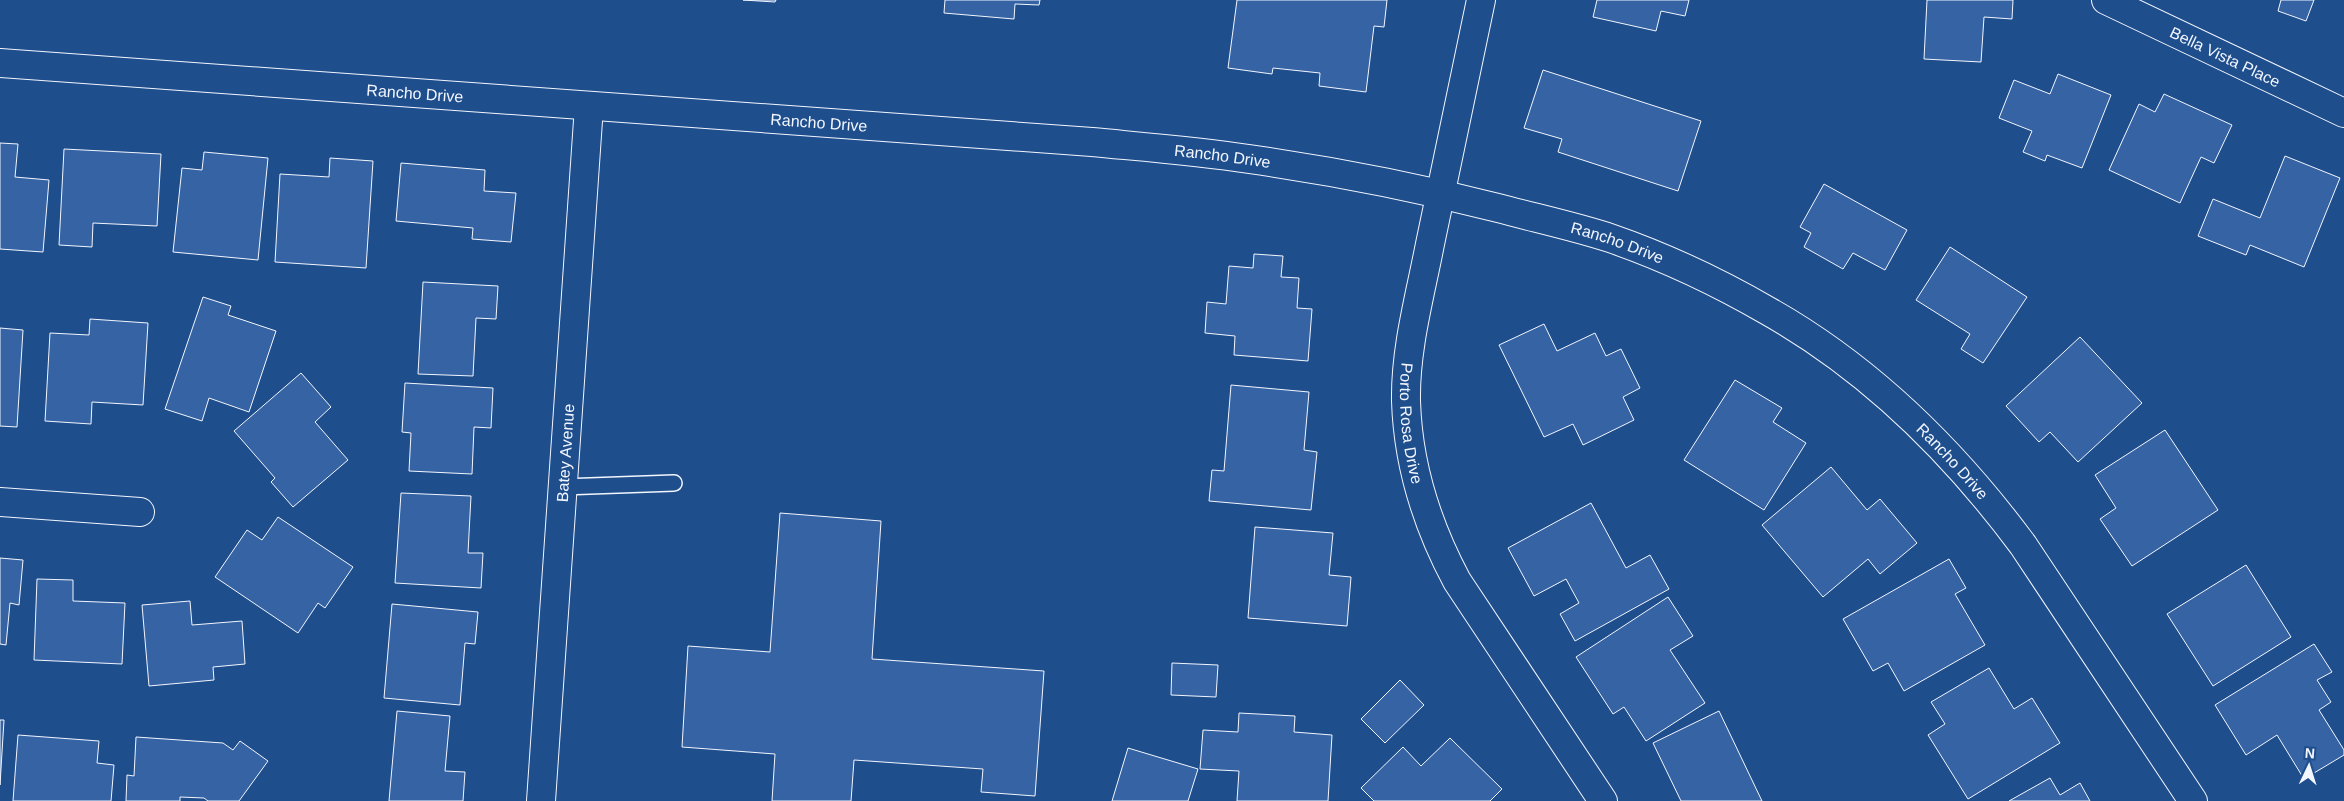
<svg xmlns="http://www.w3.org/2000/svg" width="2344" height="801" viewBox="0 0 2344 801" font-family="Helvetica,sans-serif">
  <style>
    .building { fill: #3563a3; stroke: #f2f6ff }
    .lines { fill: none; stroke-linecap: round; stroke-linejoin: round }
    .lane-casing { stroke: #f2f6ff; stroke-width: 18 }
    .street-casing { stroke: #f2f6ff; stroke-width: 30 }
    .lane { stroke: #1f4e8c; stroke-width: 15 }
    .street { stroke: #1f4e8c; stroke-width: 28 }
    .labels { text-anchor: middle; dominant-baseline: central; stroke-width: 4; stroke-linejoin: round; paint-order: stroke }
    .street-label { font-size: 16px; fill: #f2f6ff; stroke: #1f4e8c }
  </style>
  <rect width="100%" height="100%" fill="#1f4e8c"/>
  <path class="building" d="M743 0H776L775 2Z
    M945 0H1040L1039 5 1015 4 1014 19 944 13Z
    M1237 0H1387L1384 27 1374 26 1366 92 1319 86 1320 73 1273 68 1272 74 1228 68Z
    M1597 0H1689L1685 16 1661 11 1656 31 1593 17Z
    M1927 0H2013L2012 19 1984 17 1981 62 1924 59Z
    M2281 0H2314L2306 21 2278 11Z
    M1543 70 1701 121 1678 191 1558 152 1562 139 1524 128Z
    M2058 74 2111 95 2082 168 2047 155 2045 161 2023 152 2032 131 1999 118 2014 80 2050 94Z
    M2164 94 2232 125 2214 163 2201 157 2180 203 2109 170 2139 104 2155 112Z
    M0 143 18 144 15 177 49 180 43 252 0 249Z
    M64 149 161 154 157 226 93 223 92 247 59 245Z
    M204 152 268 158 258 260 173 252 182 168 202 170Z
    M2285 156 2340 178 2304 267 2250 245 2246 255 2198 236 2213 199 2260 218Z
    M330 158 373 161 366 268 275 262 280 174 329 177Z
    M401 163 485 170 484 191 516 193 511 242 472 239 473 228 396 221Z
    M1824 184 1907 230 1885 270 1853 253 1843 269 1804 247 1811 233 1800 227Z
    M1950 247 2027 297 1983 363 1961 349 1970 334 1916 300Z
    M1254 254 1283 256 1281 277 1299 278 1297 308 1312 309 1308 361 1234 355 1235 336 1205 333 1207 302 1226 304 1229 266 1253 268Z
    M423 282 498 286 496 319 476 318 473 376 418 374Z
    M203 297 231 306 228 315 276 331 249 412 209 398 202 421 165 409Z
    M90 319 148 323 143 405 92 402 91 424 45 421 50 333 89 335Z
    M1544 324 1557 351 1595 333 1606 356 1621 349 1640 388 1623 397 1634 420 1583 445 1573 424 1544 437 1499 345Z
    M0 328 23 330 17 427 0 426Z
    M2080 337 2142 403 2078 462 2050 432 2039 442 2006 406Z
    M301 373 331 407 315 422 348 460 293 507 271 482 275 478 234 431Z
    M1735 380 1782 408 1773 422 1806 443 1764 510 1684 460Z
    M405 383 493 388 491 428 474 427 472 474 409 471 411 433 402 432Z
    M1231 385 1309 392 1304 450 1317 452 1311 510 1209 501 1212 470 1224 471Z
    M2165 430 2218 510 2132 566 2100 519 2116 508 2095 475Z
    M1831 467 1867 510 1880 499 1917 543 1880 574 1868 559 1823 597 1762 525Z
    M401 493 471 496 468 553H483L481 588 395 583Z
    M1591 503 1626 568 1650 555 1669 589 1575 641 1560 614 1579 603 1566 579 1534 596 1508 548Z
    M780 513 881 521 872 659 1044 671 1035 796 981 792 983 769 854 760 851 801H772L775 754 682 747 688 646 770 652Z
    M278 517 353 567 325 608 318 603 298 633 215 577 247 530 262 540Z
    M1255 527 1333 533 1329 575 1351 577 1347 626 1248 618Z
    M0 558 23 560 19 605 10 603 6 645 0 644Z
    M1949 559 1966 588 1955 594 1985 645 1904 691 1888 663 1873 671 1843 619Z
    M2246 565 2291 637 2213 686 2167 614Z
    M37 579 73 580V601L125 603 122 664 34 660Z
    M1668 597 1693 636 1670 650 1705 703 1646 741 1624 707 1613 714 1576 657Z
    M190 601 192 625 242 621 245 664 213 667 214 680 149 686 142 605Z
    M392 604 478 612 475 644 465 643 460 705 384 698Z
    M2314 644 2332 672 2317 680 2331 702 2319 710 2344 750V755L2304 779 2277 735 2246 755 2215 705Z
    M1172 663 1218 665 1216 697 1171 695Z
    M1989 668 2014 709 2032 698 2060 743 1968 799 1928 735 1945 724 1931 702Z
    M1400 680 1424 705 1385 743 1361 719Z
    M397 711 450 716 445 771 465 772 463 801H389Z
    M1719 711 1762 801H1681L1653 743Z
    M1239 713 1295 716 1294 732 1332 735 1328 801H1237L1239 771 1200 769 1203 730 1238 732Z
    M0 720H4L0 785Z
    M18 735 99 741 97 763 114 765 111 801H13Z
    M136 737 223 743 233 750 240 741 268 761 239 801H208L204 798 180 797V801H126L127 775 134 776Z
    M1450 738 1502 789 1490 801H1374L1361 788 1403 747 1421 766Z
    M1128 748 1198 769 1188 801H1112Z
    M2050 778 2060 795 2080 783 2090 801H2009Z"/>
  <g class="lines">
    <g class="lane-casing">
      <path id="lane" d="M562 487 674 483"/>
    </g>
    <g class="street-casing">
      <g id="street">
        <path id="s1" d="M1481 0C1464 81 1447 163 1430 244 1420 296 1405 349 1406 401 1408 466 1427 525 1457 581L1603 801"/>
        <path id="s2" d="M2106 0 2344 113"/>
        <path id="s3" d="M0 63 1092 142C1144 147 1197 151 1249 159 1333 171 1416 187 1498 208 1535 218 1573 226 1610 238 1665 257 1718 282 1768 311 1869 368 1954 452 2023 545L2193 801"/>
        <path d="M0 502 140 512"/>
        <path id="s4" d="M541 801 589 106"/>
      </g>
    </g>
    <use href="#lane" class="lane"/>
    <use href="#street" class="street"/>
  </g>
  <g class="labels">
    <g class="street-label">
      <text stroke="none"><textPath href="#s2" startOffset="132">Bella Vista Place</textPath></text>
      <text stroke="none"><textPath href="#s3" startOffset="416">Rancho Drive</textPath></text>
      <text stroke="none"><textPath href="#s3" startOffset="821">Rancho Drive</textPath></text>
      <text stroke="none"><textPath href="#s3" startOffset="1226">Rancho Drive</textPath></text>
      <text stroke="none"><textPath href="#s3" startOffset="1631">Rancho Drive</textPath></text>
      <text stroke="none"><textPath href="#s1" startOffset="431">Porto Rosa Drive</textPath></text>
      <text stroke="none"><textPath href="#s4" startOffset="349">Batey Avenue</textPath></text>
      <text stroke="none"><textPath href="#s3" startOffset="2036">Rancho Drive</textPath></text>
    </g>
  </g>
  <g transform="translate(2309 766) rotate(4)" stroke="#1f4e8c" stroke-width="4" paint-order="stroke">
  <path d="M0-4L9 19L0 12L-9 19Z" fill="#f2f6ff"/>
  <text y="-8" font-size="14" font-weight="bold" text-anchor="middle" fill="#f2f6ff">N</text>
  </g>
</svg>
